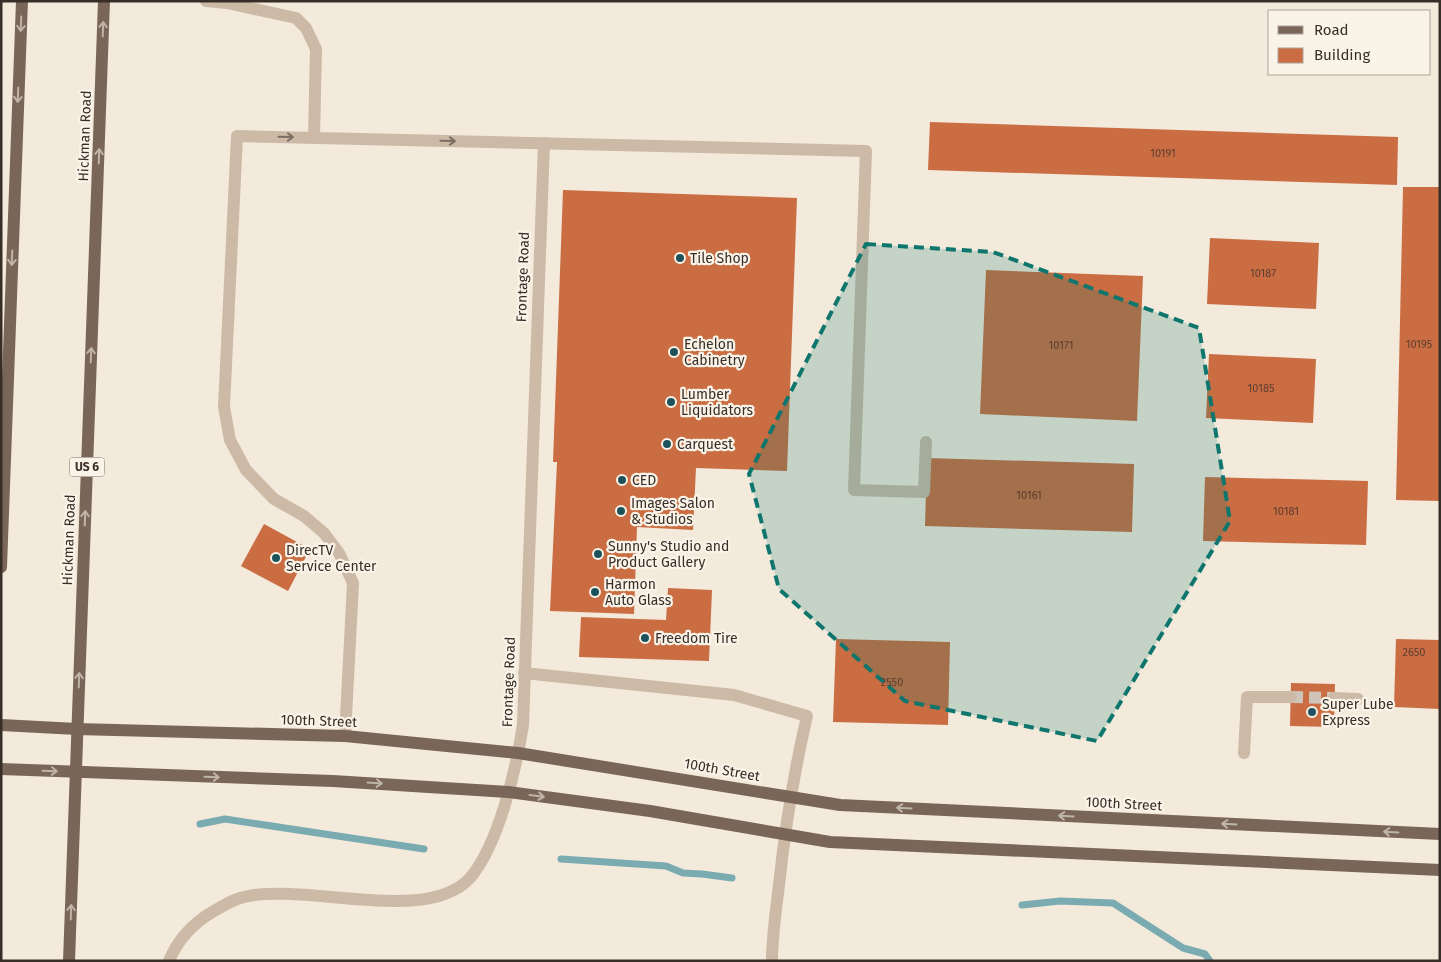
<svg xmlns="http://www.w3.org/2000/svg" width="1441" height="962" viewBox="0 0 1441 962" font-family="'Fira Sans',sans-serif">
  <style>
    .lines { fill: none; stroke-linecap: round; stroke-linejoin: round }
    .stream { stroke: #7aabb1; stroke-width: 7 }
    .building { fill: #ca6d43 }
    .minor-tunnel { stroke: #cec4b8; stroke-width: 12; stroke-dasharray: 12 6; stroke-linecap: butt }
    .minor { stroke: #ccbaa7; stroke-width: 12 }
    .major { stroke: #7a6658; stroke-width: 12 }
    .oneway { stroke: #c0b4a7 }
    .oneway2 { stroke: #7b6d61 }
    .marked { fill: #0f766e; fill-opacity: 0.2; stroke: #0f766e; stroke-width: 4; stroke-dasharray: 10 6; stroke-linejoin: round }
    .poi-dot { fill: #1c525b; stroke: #faf3e8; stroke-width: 2 }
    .labels { text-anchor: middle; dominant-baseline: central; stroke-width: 4.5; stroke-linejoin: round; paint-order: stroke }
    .number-label { font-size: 11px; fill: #5c3e2f }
    .shield { fill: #faf3e8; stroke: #726962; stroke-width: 1 }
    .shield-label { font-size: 12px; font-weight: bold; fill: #382e28 }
    .street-label { font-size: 14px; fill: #382e28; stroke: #faf3e8 }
    .poi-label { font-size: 14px; fill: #382e28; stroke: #faf3e8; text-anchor: start }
  </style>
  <rect width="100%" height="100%" fill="#f3eadc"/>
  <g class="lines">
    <path class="stream" d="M200 824 225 819 424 849
      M561 859 666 866 683 873 702 874 732 878
      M1022 905 1060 901 1113 903 1183 948 1205 954 1210 961"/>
  </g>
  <path class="building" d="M930 122 1398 137 1397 185 928 170Z
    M1403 187H1440V501L1396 500Z
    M563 190 797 198 787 471 696 468 693 530 637 527 634 614 550 611 557 462H553Z
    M1210 238 1319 243 1316 309 1207 304Z
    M986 270 1143 276 1137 421 980 414Z
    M1209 354 1316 359 1313 423 1206 418Z
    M927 458 1134 464 1132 532 925 526Z
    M1205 477 1368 481 1366 545 1203 541Z
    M264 524 310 549 288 591 241 566Z
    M668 588 712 590 709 661 579 657 581 617 666 620Z
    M836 639 950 642 948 725 833 722Z
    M1396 639 1440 640V709L1394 707Z
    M1291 683 1335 684 1334 727 1290 726Z"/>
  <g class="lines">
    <path class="minor-tunnel" d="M1291 697 1334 698"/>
    <path class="minor" d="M206 1 227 3 296 18 306 28 316 49 314 138
      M524 673 734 695 807 716C794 772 785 828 779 885 776 910 772 936 772 961
      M1334 698 1358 699
      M345 736 353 583 339 553 324 533 304 516 274 499 246 470 230 440 224 407 237 136 866 151 854 490 924 492 926 442
      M1244 753 1247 697H1291
      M169 961C178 939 193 923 214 911 223 906 233 899 244 897 305 882 426 926 470 878 499 844 516 769 523 725L544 143"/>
    <path class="major" d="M1 567 22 1
      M1 725 77 729 345 736 518 753 840 805 1440 834
      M1 769 333 781 508 792 650 811 830 842 1440 870
      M69 961 104 1"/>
  </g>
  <defs><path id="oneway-shaft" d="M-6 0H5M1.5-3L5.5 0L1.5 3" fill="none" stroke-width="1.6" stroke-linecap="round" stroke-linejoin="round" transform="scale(1.25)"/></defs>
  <g class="oneway">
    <use href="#oneway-shaft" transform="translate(21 24) rotate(92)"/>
    <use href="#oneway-shaft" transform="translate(103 29) rotate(-88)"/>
    <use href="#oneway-shaft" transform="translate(18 95) rotate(92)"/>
    <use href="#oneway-shaft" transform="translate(99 156) rotate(-88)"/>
    <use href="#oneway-shaft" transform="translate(12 258) rotate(92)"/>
    <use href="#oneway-shaft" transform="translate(91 355) rotate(-88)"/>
    <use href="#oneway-shaft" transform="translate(85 518) rotate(-88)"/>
    <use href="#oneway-shaft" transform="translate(79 680) rotate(-88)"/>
    <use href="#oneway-shaft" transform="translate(50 771) rotate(2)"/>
    <use href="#oneway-shaft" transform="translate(212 777) rotate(2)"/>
    <use href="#oneway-shaft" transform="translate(375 783) rotate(4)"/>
    <use href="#oneway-shaft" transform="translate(537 796) rotate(7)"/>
    <use href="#oneway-shaft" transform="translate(904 808) rotate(-177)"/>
    <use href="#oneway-shaft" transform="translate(1066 816) rotate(-177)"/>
    <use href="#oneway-shaft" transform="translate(1229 824) rotate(-177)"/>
    <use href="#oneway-shaft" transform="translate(1391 832) rotate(-177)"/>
    <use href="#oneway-shaft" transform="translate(71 912) rotate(-88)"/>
  </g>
  <g class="oneway2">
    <use href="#oneway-shaft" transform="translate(286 137) rotate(1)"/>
    <use href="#oneway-shaft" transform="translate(448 141) rotate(1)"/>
  </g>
  <path class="marked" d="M866 244 993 252 1199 328 1230 521 1097 741 905 701 779 589 749 474Z"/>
  <g class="poi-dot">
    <circle cx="680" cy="258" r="5"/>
    <circle cx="674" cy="352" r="5"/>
    <circle cx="671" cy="402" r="5"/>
    <circle cx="667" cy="444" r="5"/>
    <circle cx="622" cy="480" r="5"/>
    <circle cx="621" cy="511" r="5"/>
    <circle cx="598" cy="554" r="5"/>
    <circle cx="276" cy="558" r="5"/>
    <circle cx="595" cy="592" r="5"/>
    <circle cx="645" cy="638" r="5"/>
    <circle cx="1312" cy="712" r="5"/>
  </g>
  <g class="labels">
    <g class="number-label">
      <text x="1163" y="153">10191</text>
      <text x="1263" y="273">10187</text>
      <text x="1419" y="344">10195</text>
      <text x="1061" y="345">10171</text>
      <text x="1261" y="388">10185</text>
      <text x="1029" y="495">10161</text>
      <text x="1286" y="511">10181</text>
      <text x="1414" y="652">2650</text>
      <text x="892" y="682">2550</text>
    </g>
    <rect class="shield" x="69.5" y="457.5" width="35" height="19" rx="4"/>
    <g class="shield-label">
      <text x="87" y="467">US 6</text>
    </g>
    <g class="street-label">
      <text transform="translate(85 136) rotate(-88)">Hickman Road</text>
      <text transform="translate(523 277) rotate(-88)">Frontage Road</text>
      <text transform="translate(69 540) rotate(-88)">Hickman Road</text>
      <text transform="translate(509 682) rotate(-88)">Frontage Road</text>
      <text transform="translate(319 721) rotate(2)">100th Street</text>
      <text transform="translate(722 770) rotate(10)">100th Street</text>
      <text transform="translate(1124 804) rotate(3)">100th Street</text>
    </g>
    <g class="poi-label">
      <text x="690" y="258">Tile Shop</text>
      <text x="684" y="344">Echelon<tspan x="684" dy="16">Cabinetry</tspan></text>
      <text x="681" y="394">Lumber<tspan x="681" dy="16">Liquidators</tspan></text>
      <text x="677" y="444">Carquest</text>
      <text x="632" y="480">CED</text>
      <text x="631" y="503">Images Salon<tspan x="631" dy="16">&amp; Studios</tspan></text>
      <text x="608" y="546">Sunny's Studio and<tspan x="608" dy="16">Product Gallery</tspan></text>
      <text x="286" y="550">DirecTV<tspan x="286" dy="16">Service Center</tspan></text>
      <text x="605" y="584">Harmon<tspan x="605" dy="16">Auto Glass</tspan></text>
      <text x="655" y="638">Freedom Tire</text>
      <text x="1322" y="704">Super Lube<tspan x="1322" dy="16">Express</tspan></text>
    </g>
  </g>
  <rect width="1441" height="962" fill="none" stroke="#382e28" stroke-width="5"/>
  <rect x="1268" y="10" width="162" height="65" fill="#faf3e8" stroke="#aca49b"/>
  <rect x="1278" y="26" width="25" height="8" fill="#7a6658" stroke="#aca49b"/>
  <text x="1314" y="35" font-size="15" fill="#382e28">Road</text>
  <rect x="1278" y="48" width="25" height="15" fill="#ca6d43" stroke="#aca49b"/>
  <text x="1314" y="60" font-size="15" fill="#382e28">Building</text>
</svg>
